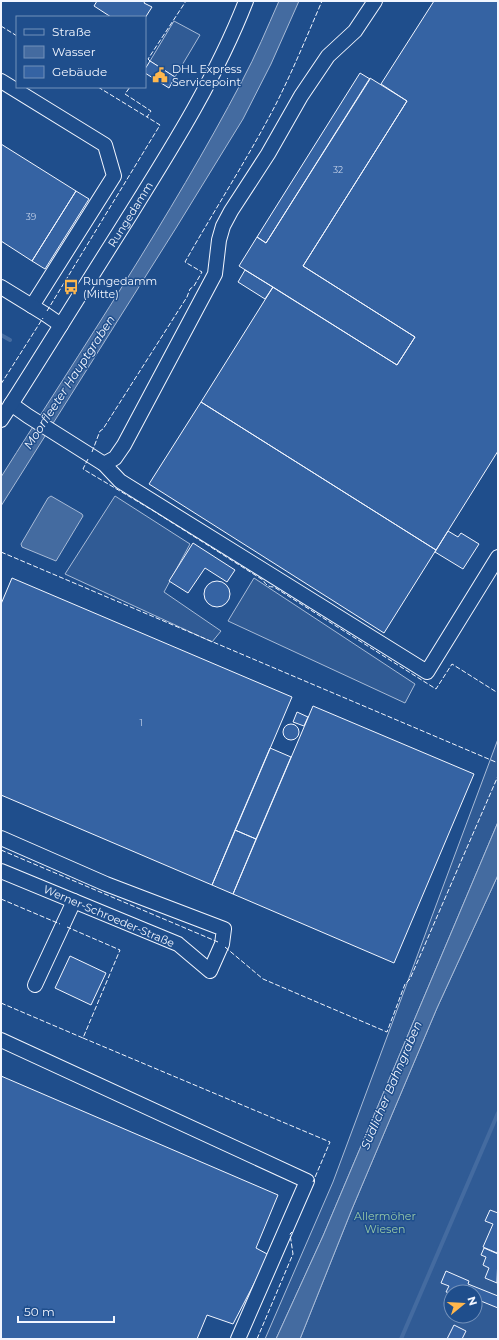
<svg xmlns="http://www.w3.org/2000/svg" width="499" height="1340" viewBox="0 0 499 1340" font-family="Montserrat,sans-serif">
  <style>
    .built { fill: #305b95; stroke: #a8bbd7; fill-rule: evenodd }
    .water { fill: #446ba0; stroke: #a8bbd7 }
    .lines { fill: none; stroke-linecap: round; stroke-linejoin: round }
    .stream { stroke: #446ba0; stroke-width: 4 }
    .building { fill: #3563a3; stroke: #f2f6ff }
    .minor-casing { stroke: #f2f6ff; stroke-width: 16 }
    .minor { stroke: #1f4e8c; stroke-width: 14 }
    .fence { stroke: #f2f6ff; stroke-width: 1; stroke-dasharray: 5 2; stroke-linecap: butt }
    .labels { text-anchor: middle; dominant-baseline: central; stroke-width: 3; stroke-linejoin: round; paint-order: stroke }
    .number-label { font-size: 9px; fill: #c3d1e8 }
    .poi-label { font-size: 11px; fill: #f2f6ff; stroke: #1f4e8c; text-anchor: start }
    .street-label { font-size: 11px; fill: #f2f6ff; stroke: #1f4e8c }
    .park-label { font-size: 11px; fill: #97c8a6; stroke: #1f4e8c }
    .water-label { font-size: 12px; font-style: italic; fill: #f2f6ff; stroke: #1f4e8c }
  </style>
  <rect width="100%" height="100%" fill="#1f4e8c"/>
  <path class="built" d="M174 21 200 35 175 77 150 61Z
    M115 496 190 544 164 592 221 631 212 642 65 574Z
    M254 578 415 684 405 703 228 621Z
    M498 739V822L323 1236 276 1339H265L333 1182Z
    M498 875V1339H300L352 1209 437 1008ZM451 1292H475V1316H451Z"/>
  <path class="water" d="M279 1H299L271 64 243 119 176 228 1 506V477C83 347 170 218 242 81 256 55 267 28 279 1Z
    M51 496 82 514 83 516 56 561 22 547 21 544 48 498Z
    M498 822V875L437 1008 352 1209 300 1339H276L323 1236Z"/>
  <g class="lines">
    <path class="stream" d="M1 335 10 340
      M401 1339 498 1113"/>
  </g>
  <path class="building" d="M97 1H145L144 3 152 7 145 18V17H111L94 6Z
    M434 1H498V451L436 550 201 402 273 287 397 365 415 337 303 266 407 101 381 84Z
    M150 61 175 77 169 88 145 73V69Z
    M360 73 370 79 266 243 257 237Z
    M370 78 407 101 303 266 415 337 397 365 239 266 257 237 266 243Z
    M1 144 76 191 32 261 1 241Z
    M76 191 89 199 45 269 32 261Z
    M245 270 273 287 265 299 238 282Z
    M201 402 436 550 384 633 149 484Z
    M448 531 458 537 461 533 479 544 463 569 435 552Z
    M193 543 235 570 227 582 205 568 188 593 169 581Z
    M12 578 292 697 212 885 1 795V604Z
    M204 594a13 13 0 1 1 26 0a13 13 0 1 1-26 0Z
    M313 706 474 774 394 963 233 894Z
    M297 712 308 717 304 726 293 722Z
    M283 732a8 8 0 1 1 16 0a8 8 0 1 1-16 0Z
    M270 748 291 757 256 839 235 830Z
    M235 830 256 839 233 894 212 885Z
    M70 956 106 973 91 1005 55 988Z
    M1 1076 278 1195 256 1248 269 1255 233 1324 207 1315 197 1339H1Z
    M490 1210 498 1213V1249L497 1253 483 1247 493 1224 485 1221Z
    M484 1248 498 1254 497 1283 485 1278 489 1268 483 1265 486 1257 481 1255Z
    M446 1271 469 1281 468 1284 498 1296V1308L476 1299 475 1301V1292H451V1293L446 1292 449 1286 441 1283Z
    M454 1325 466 1331 462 1339H447Z"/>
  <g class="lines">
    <g class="minor-casing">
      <g id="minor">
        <path d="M1 81 105 145 114 176 32 306"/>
        <path d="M1 287 45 314 61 325"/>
        <path d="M11 404 28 416 104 464 120 481 427 672 498 557"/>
        <path id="s1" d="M1 420C41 358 80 294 120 231 166 157 214 83 246 1"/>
        <path d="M104 464 115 458 124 445 215 274 219 240 223 226 231 211 268 154 301 96 328 56 355 31 375 1"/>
        <path d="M1 838 106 884 224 929 222 944 210 971 178 944 1 871"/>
        <path d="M35 985 74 901"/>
        <path d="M1 1040 307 1181 238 1339"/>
      </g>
    </g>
    <use href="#minor" class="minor"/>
    <path class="fence" d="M1 26 17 36
      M150 61 148 59 186 1
      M98 87 147 117 151 111 125 94 130 87
      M47 311 160 125 147 117
      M1 384 43 318
      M92 452 100 431 103 429 187 297 190 289 194 286 202 272 185 262C215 209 248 158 276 104 293 70 307 36 322 1
      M88 459 83 469 152 510 263 580C266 585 268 587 274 587L436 689 452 664 498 693
      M1 552 498 763
      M1 850 218 942
      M1 899 60 924
      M225 947 263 979 387 1032 405 984 410 979 498 776
      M1 1003 83 1038 120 950 67 927
      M83 1038 330 1142 313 1182
      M257 1339 293 1254 290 1234 292 1232"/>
  </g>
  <defs>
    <g id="civic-bare" transform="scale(1.2)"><path d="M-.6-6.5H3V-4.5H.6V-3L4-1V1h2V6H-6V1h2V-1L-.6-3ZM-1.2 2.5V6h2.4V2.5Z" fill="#ffb74d" stroke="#1f4e8c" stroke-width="2.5" paint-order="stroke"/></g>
    <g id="bus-bare" transform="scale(1.2)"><path d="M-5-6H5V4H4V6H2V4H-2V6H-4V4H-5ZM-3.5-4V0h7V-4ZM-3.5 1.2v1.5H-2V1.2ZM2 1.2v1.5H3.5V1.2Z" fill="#ffb74d" stroke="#1f4e8c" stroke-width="2.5" paint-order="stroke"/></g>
  </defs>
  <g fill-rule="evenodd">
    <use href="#civic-bare" x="160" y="75"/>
    <use href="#bus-bare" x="71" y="287"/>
  </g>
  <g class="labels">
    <g class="number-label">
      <text x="338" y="169">32</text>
      <text x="31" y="216">39</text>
      <text x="141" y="722">1</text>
    </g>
    <g class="poi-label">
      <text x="172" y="69">DHL Express<tspan x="172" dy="13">Servicepoint</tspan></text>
      <text x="83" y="281">Rungedamm<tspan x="83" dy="13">(Mitte)</tspan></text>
    </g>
    <g class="street-label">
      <text stroke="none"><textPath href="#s1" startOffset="243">Rungedamm</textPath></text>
      <text transform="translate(109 916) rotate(23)">Werner-Schroeder-Straße</text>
    </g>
    <g class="park-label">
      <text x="385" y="1216">Allermöher<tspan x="385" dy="13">Wiesen</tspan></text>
    </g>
    <g class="water-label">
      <text transform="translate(69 382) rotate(-57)">Moorfleeter Hauptgraben</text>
      <text transform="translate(391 1085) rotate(-67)">Südlicher Bahngraben</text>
    </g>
  </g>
  <rect width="499" height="1340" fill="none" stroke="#f2f6ff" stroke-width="4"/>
  <rect x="16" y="16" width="130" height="72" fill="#1f4e8c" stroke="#7391ba"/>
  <rect x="24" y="29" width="20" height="6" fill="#1f4e8c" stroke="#7391ba"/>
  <text x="52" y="36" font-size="12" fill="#f2f6ff">Straße</text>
  <rect x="24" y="46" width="20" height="12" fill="#446ba0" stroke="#7391ba"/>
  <text x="52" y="56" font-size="12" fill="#f2f6ff">Wasser</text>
  <rect x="24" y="66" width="20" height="12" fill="#3563a3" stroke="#7391ba"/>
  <text x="52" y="76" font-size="12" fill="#f2f6ff">Gebäude</text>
  <g transform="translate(463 1304) rotate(72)"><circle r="19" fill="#1f4e8c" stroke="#7391ba"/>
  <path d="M0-3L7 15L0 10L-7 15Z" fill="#ffb74d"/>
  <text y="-6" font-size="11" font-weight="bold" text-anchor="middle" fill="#f2f6ff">N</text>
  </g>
  <path d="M18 1316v6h96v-6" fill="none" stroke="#f2f6ff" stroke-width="2"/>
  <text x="24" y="1316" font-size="12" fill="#f2f6ff" stroke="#1f4e8c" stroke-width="3" paint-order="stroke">50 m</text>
</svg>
